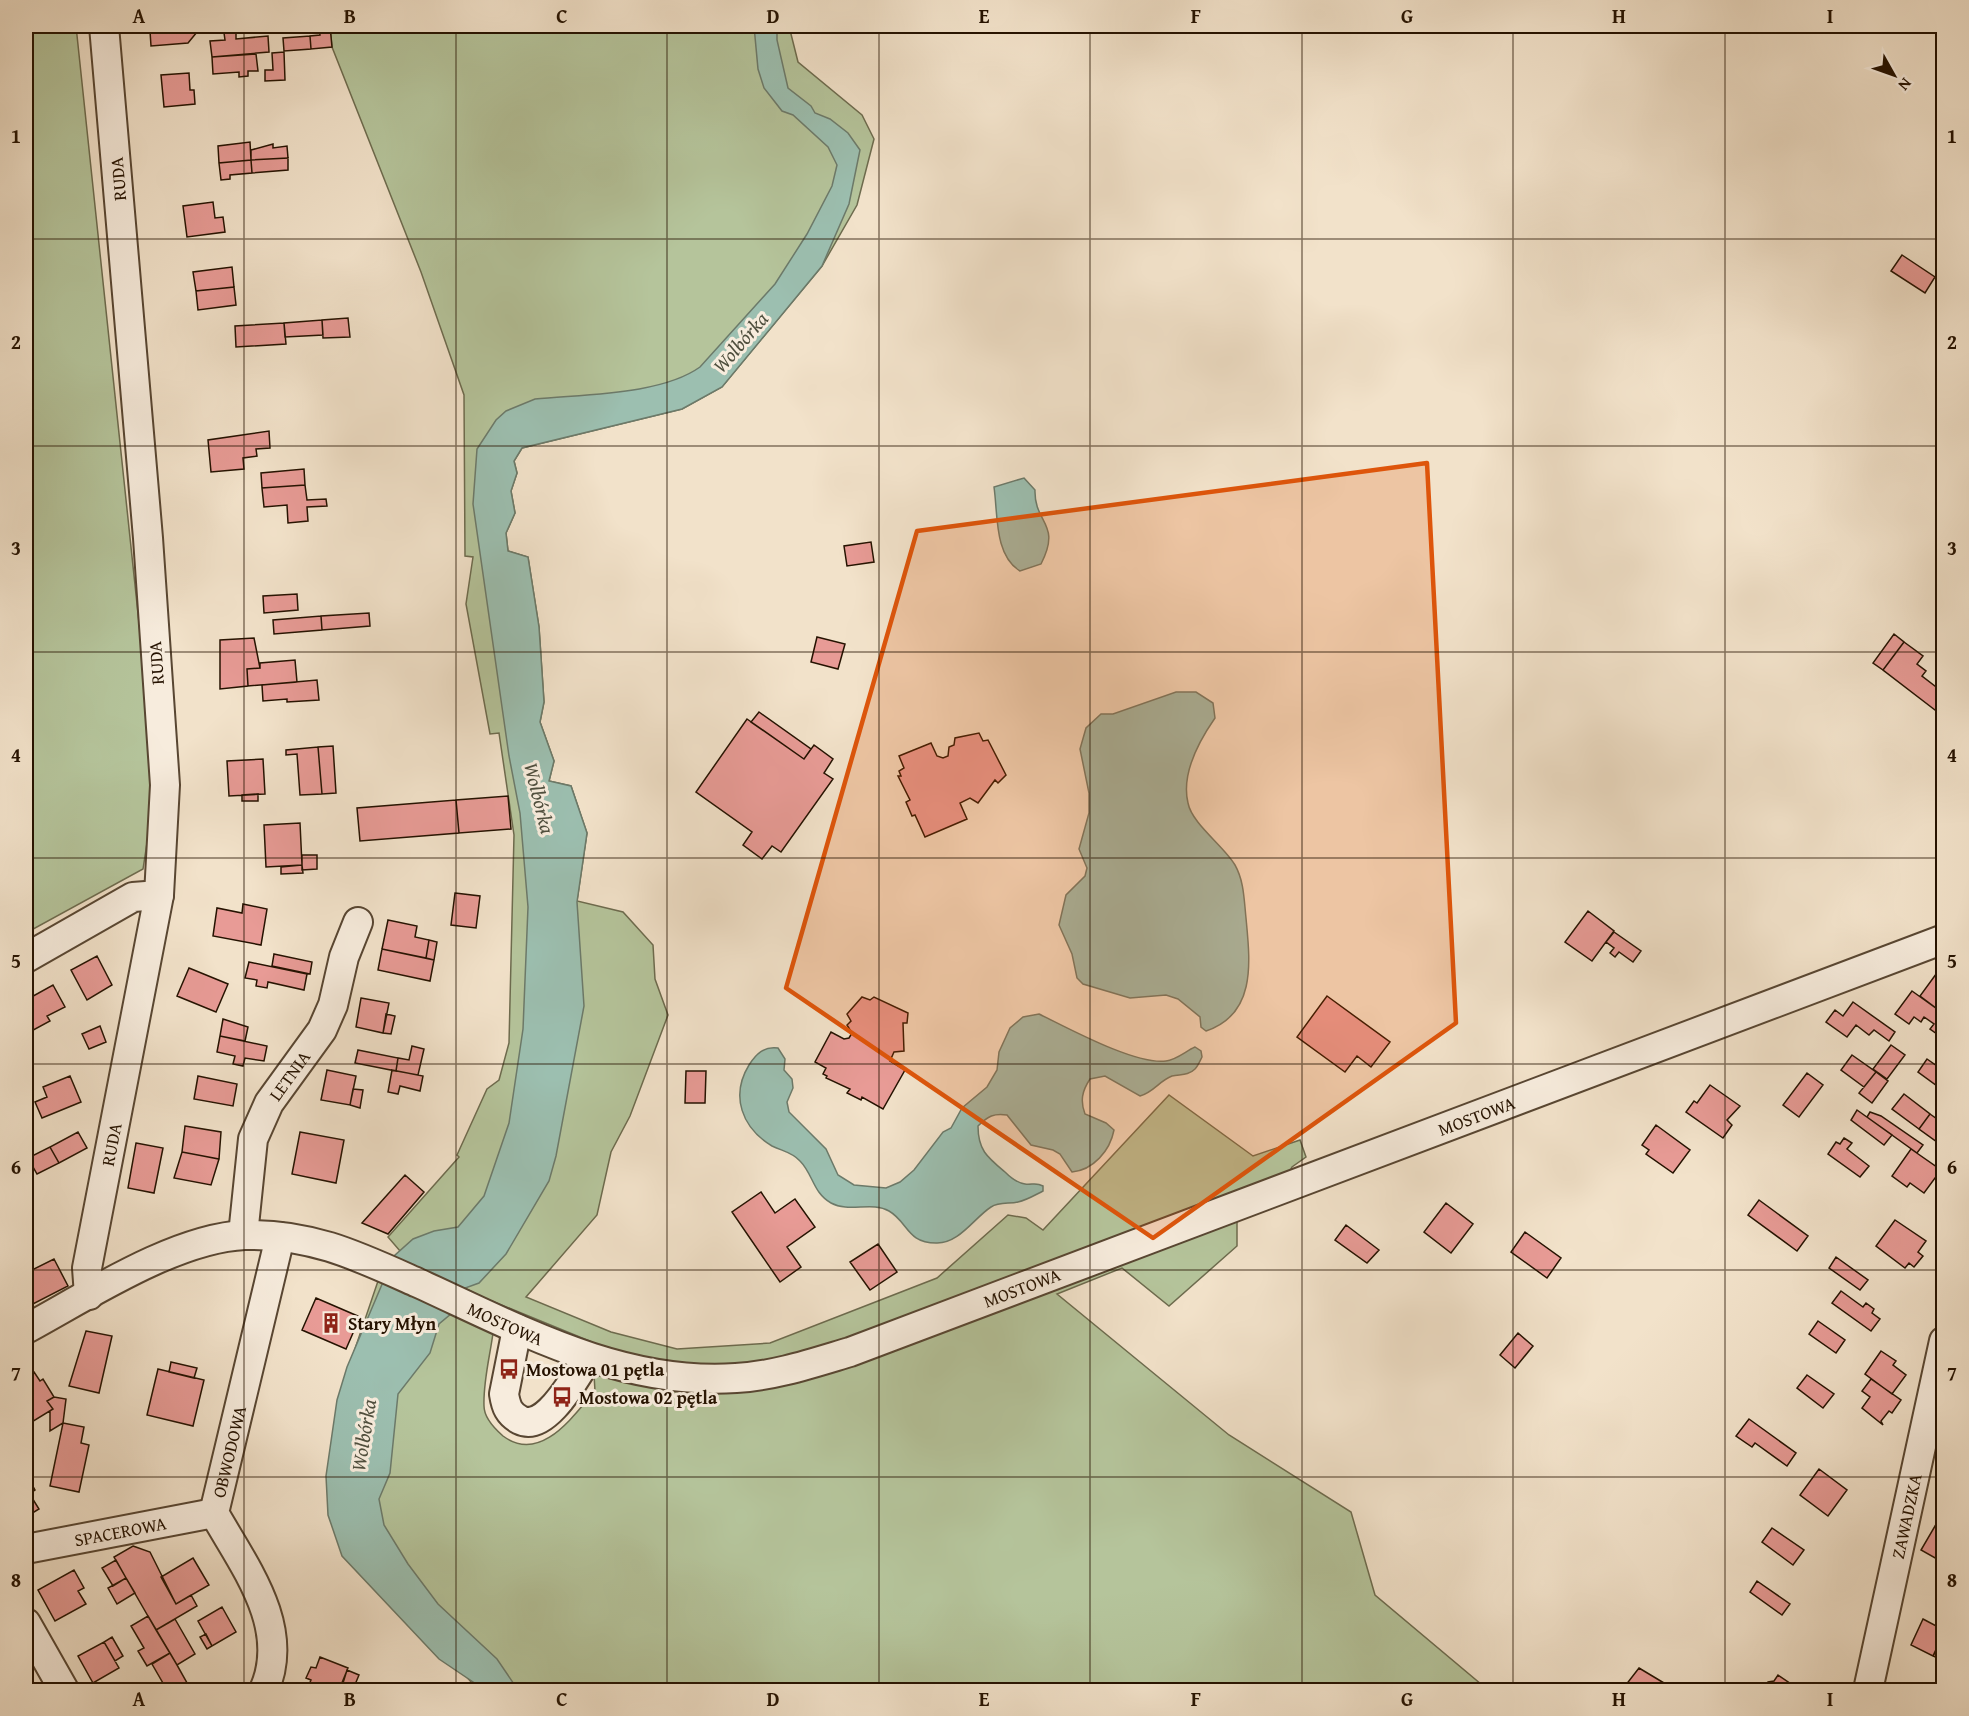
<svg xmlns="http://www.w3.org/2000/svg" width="1969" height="1716" viewBox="0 0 1969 1716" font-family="'Gentium Book Plus',serif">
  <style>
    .green { fill: #b5c49b; stroke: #6d6b4e; stroke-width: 1.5 }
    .water { fill: #9cbfb0; stroke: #6c7a6a; stroke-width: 1.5 }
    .building { fill: #e89b96; stroke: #251200; stroke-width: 1.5 }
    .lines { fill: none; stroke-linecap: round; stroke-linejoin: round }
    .minor-casing { stroke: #584632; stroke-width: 32 }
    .minor { stroke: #f7ecdd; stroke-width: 28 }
    .marked { fill: #de550b; fill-opacity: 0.2; stroke: #de550b; stroke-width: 4.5; stroke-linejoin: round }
    .grid { fill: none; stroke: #251200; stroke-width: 1.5; stroke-opacity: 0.55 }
    .labels { text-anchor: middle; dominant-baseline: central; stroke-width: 6; stroke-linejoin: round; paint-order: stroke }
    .street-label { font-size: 18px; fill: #251200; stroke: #f7ecdd }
    .poi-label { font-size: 18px; font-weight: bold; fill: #251200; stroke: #f7ecdd; text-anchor: start }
    .water-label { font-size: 20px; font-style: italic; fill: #4f4f3e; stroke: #f7ecdd }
    .neatline { fill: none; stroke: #251200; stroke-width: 2 }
    .grid-label { font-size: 20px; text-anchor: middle; font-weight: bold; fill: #251200 }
  </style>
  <rect width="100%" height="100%" fill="#f2e2ca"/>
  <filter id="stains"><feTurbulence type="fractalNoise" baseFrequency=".00333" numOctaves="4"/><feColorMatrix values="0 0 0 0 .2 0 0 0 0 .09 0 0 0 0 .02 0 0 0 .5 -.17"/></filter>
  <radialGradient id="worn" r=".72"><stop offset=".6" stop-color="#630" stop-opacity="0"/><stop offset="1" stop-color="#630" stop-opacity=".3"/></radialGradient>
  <path class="green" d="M26 26H76L156 784 143 869 26 933Z
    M330 26H789L798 62 862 115 874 139 857 205 822 266 722 387 682 409 522 448 514 461 517 473 511 491 515 513 506 533 508 551 528 557 539 627 544 702 540 722 554 761 549 781 571 786 587 833 577 901 623 912 653 945 655 979 668 1015 630 1116 611 1152 597 1215 526 1297 611 1332 677 1349 770 1343 937 1278 1008 1215 1026 1218 1043 1230 1169 1095 1253 1156 1300 1140 1306 1157 1292 1167 1272 1206 1237 1220V1246L1169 1306 1122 1268 1057 1294 1229 1435 1351 1512 1375 1595 1488 1690H471L472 1683 351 1545 340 1393 378 1281 493 1333C490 1356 483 1382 484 1406 484 1417 495 1429 503 1436 541 1464 573 1416 595 1391L592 1342 482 1297 406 1258 388 1237 459 1157 457 1155 487 1089 499 1080 509 1043 514 835 499 733 490 734 466 604 473 557 465 556 464 395 421 272 332 47Z"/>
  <path class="water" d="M754 26H777V40L788 88 811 106 815 113 830 119 848 133 860 150 849 204 822 266 722 387 682 409 522 448 514 461 517 473 511 491 515 513 506 533 508 551 528 557 539 627 544 702 540 722 554 761 549 781 571 786 587 833 577 902 584 1006 556 1156 549 1181 506 1254 479 1283 465 1288 452 1313 439 1324 430 1353 398 1394 390 1473 379 1499 384 1525 408 1564 438 1604 497 1659 518 1690H485L439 1659 342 1556 328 1515 326 1476 337 1400 347 1367 394 1256 413 1239 434 1231 458 1227 484 1196 509 1123 523 1029 528 907 520 813 509 756 473 504 477 449 496 420 506 411 535 399C584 394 661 395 700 367L775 284 807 234 832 186 837 165 828 147 793 115 782 111 764 88 758 69Z
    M1024 478 1035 490C1034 524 1062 523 1041 564L1020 571C994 555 998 514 994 487Z
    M1176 692H1196L1213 703 1215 718C1199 741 1181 774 1188 803 1192 824 1224 846 1235 865 1244 881 1244 899 1246 918 1250 961 1257 1014 1206 1031L1201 1027 1200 1017 1178 999 1166 995 1130 998 1083 984 1077 978 1072 954 1059 925 1066 895 1085 876 1087 868 1079 849 1089 813V793L1080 749 1086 728 1101 714H1113Z
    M1039 1014C1068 1028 1135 1065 1166 1061 1176 1060 1186 1051 1195 1047L1201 1051 1202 1057C1200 1061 1198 1066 1195 1069 1188 1076 1180 1074 1172 1076 1159 1081 1154 1092 1140 1096L1105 1076 1090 1079C1082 1091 1080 1101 1085 1114L1106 1123 1114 1130C1110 1151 1093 1170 1072 1172L1060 1154 1053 1150 1031 1145 1007 1115C994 1113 988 1116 978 1126 978 1150 987 1157 1005 1172 1010 1177 1017 1183 1025 1184 1032 1185 1036 1182 1043 1186V1191C1035 1195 1027 1200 1018 1202 1009 1204 999 1202 991 1207 974 1218 959 1244 936 1243 907 1243 908 1222 889 1211 872 1201 849 1213 831 1203 813 1193 813 1174 800 1161 792 1152 782 1151 772 1146 742 1128 730 1096 749 1065 756 1054 764 1046 778 1048L785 1059 784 1070 792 1079 793 1088 787 1102 789 1112 826 1149 838 1175 854 1185 886 1188 900 1182 914 1170 943 1132 951 1128 962 1108 987 1087 997 1070 999 1052 1010 1028 1023 1017Z"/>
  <path class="building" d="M154 26H191L197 32 188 43 151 46 150 31 155 30Z
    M319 26H330L332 47 311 49 310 36 320 35Z
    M236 32V39L268 36 269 52 212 57 210 41 225 40 224 33Z
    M310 36 311 49 284 51 283 38Z
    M284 52 285 80 265 81V70H273L272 53Z
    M256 54 258 71H248V76L239 77V72L213 74 212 57Z
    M189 73 190 90H194L195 104 164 107 161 75Z
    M250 142 251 160 219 163 218 146Z
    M273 144V148L287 146 288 158 251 160V150Z
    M288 158V170L252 173 251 160Z
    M251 160 252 173 230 175V179L221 180 219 163Z
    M213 202 215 218 223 217 225 232 187 237 183 206Z
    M1902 255 1935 277 1925 293 1891 271Z
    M232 267 234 287 196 291 193 272Z
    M234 287 236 305 198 310 196 291Z
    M348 318 350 337 323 338 322 320Z
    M322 320 323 335 285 337 284 323Z
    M284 323 286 344 236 347 235 326Z
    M269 431 270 448 256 449 257 456 243 458 244 469 211 472 208 440Z
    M304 469 305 485 262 488 261 473Z
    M305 485 307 500 326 499 327 506 307 507 308 521 288 523 287 505 264 507 262 488Z
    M871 542 874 562 847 566 844 546Z
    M297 594 298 610 264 613 263 596Z
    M369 613 370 626 322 630 321 616Z
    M321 616 322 630 274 634 273 620Z
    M1894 634 1904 642 1883 670 1873 663Z
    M817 637 845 644 838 669 811 662Z
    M254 638 260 668 247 669 248 686 220 689V640Z
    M1904 642 1923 656 1917 664 1926 671 1922 676 1944 693V698L1935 710 1883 670Z
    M295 660 297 682 248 686 247 669 260 668V663Z
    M317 680 319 700 287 702V699L263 701 262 685Z
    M759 712 811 749 804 759 751 722Z
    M747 719 804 759 814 745 833 759 824 773 833 779 781 852 772 846 762 859 743 845 752 832 696 792Z
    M979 733 983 741 988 740 1006 775 998 783 995 780 978 803 970 798 960 803 967 819 925 837 915 815 912 816 906 802 910 800 898 776H901L899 771 904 768 899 756 931 743 937 756 943 758 948 756 949 747 954 745 955 738Z
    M333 746 336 793 322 794 318 747Z
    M318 747 322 794 300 795 297 754 286 755V750Z
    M263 759 265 794 229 796 227 761Z
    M258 794V801H242V795Z
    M508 796 511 829 459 833 456 800Z
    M456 800 459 833 360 841 357 808Z
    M300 823 302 865 266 867 264 825Z
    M302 855H317V869L302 870Z
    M302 865 303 873 281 874V867Z
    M455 893 480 896 476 928 451 925Z
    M243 904 267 909 261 945 213 936 217 908 242 913Z
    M1588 911 1614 931 1592 961 1565 942Z
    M388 920 417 926 415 937 429 940 426 958 382 949Z
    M1614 932 1641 951 1633 962 1619 952 1615 957 1610 953 1614 948 1606 942Z
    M429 940 437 942 434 960 426 958Z
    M382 949 434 960 430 981 378 970Z
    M274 954 312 962 310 974 272 966Z
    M97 956 112 985 87 1000 71 970Z
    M249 962 307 974 304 990 268 982 267 988 256 986 257 980 245 978Z
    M189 968 228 984 216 1012 177 996Z
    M1939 970 1944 973V1014L1920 996Z
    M53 985 65 1007 47 1016 50 1021 26 1034V1000Z
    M1912 991 1944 1014V1029L1941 1028 1937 1034 1930 1029 1934 1024 1924 1017 1921 1022 1914 1017 1909 1024 1895 1014Z
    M1327 996 1390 1042 1371 1067 1357 1056 1345 1072 1297 1037Z
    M862 997 870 1000 874 997 908 1013 907 1023H903L904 1051 894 1052 890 1061 905 1070 883 1109 862 1097 861 1100 847 1093 850 1089 826 1078 827 1076 823 1074 826 1068 815 1062 831 1032 844 1039 849 1038 852 1033 847 1025 851 1021 847 1014Z
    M361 998 389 1003 383 1033 356 1027Z
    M1853 1002 1895 1032 1889 1041 1874 1030 1869 1035 1856 1025 1847 1037 1826 1022 1835 1010 1843 1016Z
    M386 1014 395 1016 391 1034 383 1033Z
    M223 1019 248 1027 245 1041 220 1036Z
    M100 1026 106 1042 89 1049 82 1034Z
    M220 1036 267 1046 264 1061 245 1058 243 1066 233 1064 235 1056 217 1052Z
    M1944 1041V1058L1936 1053Z
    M1891 1045 1905 1055 1887 1079 1873 1069Z
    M412 1046 424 1049 418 1075 396 1071 398 1058 409 1060Z
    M358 1050 398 1058 396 1071 355 1063Z
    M1852 1055 1876 1072 1864 1087 1841 1070Z
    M1927 1059 1944 1071V1091L1918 1072Z
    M327 1070 356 1076 350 1105 321 1100Z
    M392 1070 423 1076 420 1091 400 1086 398 1094 388 1092Z
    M686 1071H706L705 1103H685Z
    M1876 1072 1888 1081 1872 1103 1859 1093Z
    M1807 1073 1823 1085 1799 1117 1783 1105Z
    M70 1076 81 1102 42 1118 35 1102 47 1097 43 1087Z
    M198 1076 237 1084 233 1106 194 1099Z
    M1710 1085 1740 1106 1727 1120 1732 1125 1723 1138 1686 1112 1694 1101 1697 1103Z
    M353 1089 363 1090 360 1108 350 1105Z
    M1904 1094 1930 1114 1919 1129 1892 1109Z
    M1857 1110 1892 1135 1884 1145 1851 1120Z
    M1870 1112 1881 1116 1923 1145 1917 1153 1867 1117Z
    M1930 1114 1944 1124V1147L1919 1129Z
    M1656 1125 1690 1150 1673 1173 1646 1154 1649 1150 1642 1145Z
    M185 1126 221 1132 219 1159 182 1152Z
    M78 1132 87 1148 59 1163 50 1147Z
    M300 1132 344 1140 336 1183 292 1174Z
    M1844 1138 1852 1143 1847 1149 1869 1166 1860 1177 1828 1154 1836 1142 1840 1144Z
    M136 1143 163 1148 154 1193 128 1188Z
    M50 1147 59 1163 37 1174 28 1158Z
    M1911 1149 1941 1170 1924 1193 1910 1183 1907 1187 1892 1176Z
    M182 1152 219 1159 211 1185 174 1178Z
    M405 1175 424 1192 388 1234 362 1223Z
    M761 1192 775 1213 795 1199 815 1227 787 1247 801 1267 780 1282 732 1212Z
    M1759 1200 1808 1236 1797 1251 1748 1215Z
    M1446 1203 1473 1224 1451 1253 1424 1232Z
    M1895 1220 1926 1241 1918 1252 1923 1256 1914 1267 1909 1263 1905 1268 1876 1246Z
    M1346 1225 1379 1250 1367 1263 1335 1240Z
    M1525 1232 1561 1258 1547 1278 1511 1252Z
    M878 1244 897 1272 870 1290 850 1262Z
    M1836 1257 1868 1280 1860 1290 1829 1268Z
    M54 1259 68 1286 29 1306 26 1300V1273Z
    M1841 1291 1863 1307 1866 1303 1874 1309 1872 1313 1880 1319 1871 1331 1832 1303Z
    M316 1298 360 1317 346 1349 302 1330Z
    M1818 1321 1845 1340 1836 1353 1809 1334Z
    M86 1331 112 1336 99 1393 69 1386Z
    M1518 1333 1533 1346 1515 1368 1500 1355Z
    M1881 1351 1896 1361 1893 1365 1906 1375 1892 1394 1865 1374Z
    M171 1362 197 1368 194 1378 169 1372Z
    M158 1369 204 1380 193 1426 147 1415Z
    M34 1372 40 1381 43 1379 54 1397 47 1401 53 1409 27 1425 26 1377Z
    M1807 1375 1834 1394 1823 1408 1797 1388Z
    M1871 1379 1901 1400 1892 1413 1889 1411 1881 1421 1883 1425 1862 1408 1870 1397 1862 1391Z
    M54 1397 66 1399 63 1423 50 1431V1411L53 1409 47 1401Z
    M1749 1419 1796 1453 1787 1466 1755 1443 1752 1447 1736 1436Z
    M63 1423 84 1427 81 1443 89 1445 79 1492 50 1486Z
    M1819 1469 1847 1490 1828 1516 1800 1495Z
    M26 1474 35 1490 26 1496Z
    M29 1493 39 1509 26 1517V1496Z
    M1944 1511V1531L1935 1526Z
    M1935 1526 1944 1531V1563L1921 1550Z
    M1772 1528 1804 1550 1793 1565 1762 1542Z
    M133 1546 150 1552 176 1604 191 1595 197 1606 156 1630 114 1557Z
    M193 1558 209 1585 176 1604 161 1577Z
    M116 1560 126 1578 113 1586 102 1568Z
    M74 1570 84 1588 78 1591 86 1604 55 1621 38 1590Z
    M126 1578 135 1593 117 1604 108 1588Z
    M1757 1581 1790 1604 1782 1615 1750 1592Z
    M222 1607 236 1632 212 1646 198 1621Z
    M148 1616 170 1653 147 1666 138 1651 144 1648 131 1626Z
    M175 1619 195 1654 177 1665 156 1630Z
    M1923 1619 1938 1627 1941 1620 1944 1621V1637L1933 1656 1911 1645Z
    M206 1634 212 1646 207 1649 200 1637Z
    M112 1637 123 1656 115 1661 104 1642Z
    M1941 1639 1944 1640V1661L1933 1656Z
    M104 1642 119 1668 93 1683 78 1656Z
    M170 1653 177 1665 191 1690H167L152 1664Z
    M320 1657 348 1668 339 1690H307L311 1680 306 1678 311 1667 316 1668Z
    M1639 1668 1664 1683 1662 1685 1669 1690H1631L1625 1686Z
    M347 1670 359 1675 354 1687 343 1683Z
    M1778 1675 1800 1690H1763L1768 1682 1774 1681Z"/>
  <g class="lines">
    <g class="minor-casing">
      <g id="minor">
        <path d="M26 958 133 897 159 895"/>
        <path id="s1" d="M243 1235 253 1139 269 1103 322 1030 333 1005 344 957 358 922"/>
        <path id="s2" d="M89 1295 87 1268 159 895 165 785 148 538 104 26"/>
        <path id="s3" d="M26 1329C87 1296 175 1238 245 1235 311 1233 360 1257 418 1283 519 1329 621 1386 736 1378 775 1376 813 1363 850 1352L1944 939"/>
        <path d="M517 1329 504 1394C506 1407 509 1414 520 1420 546 1433 576 1376 588 1358"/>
        <path id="s4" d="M26 1549 214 1513"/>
        <path d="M26 1623 64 1690"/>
        <path id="s5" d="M264 1690C292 1627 244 1566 214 1513L280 1237"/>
        <path id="s6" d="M1868 1690 1944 1341"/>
      </g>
    </g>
    <use href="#minor" class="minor"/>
  </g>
  <path class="marked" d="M1427 463 1456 1023 1153 1238 786 988 917 531Z"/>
  <path class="grid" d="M244 26V1690M456 26V1690M667 26V1690M879 26V1690M1090 26V1690M1302 26V1690M1513 26V1690M1725 26V1690M26 239H1944M26 446H1944M26 652H1944M26 858H1944M26 1064H1944M26 1270H1944M26 1477H1944"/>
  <defs>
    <g id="building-bare" transform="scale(1.62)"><path d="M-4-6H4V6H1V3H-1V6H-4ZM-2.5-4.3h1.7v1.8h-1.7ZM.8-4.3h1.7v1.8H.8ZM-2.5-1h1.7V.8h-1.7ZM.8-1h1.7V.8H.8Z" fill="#8f2418" stroke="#f7ecdd" stroke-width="2.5" paint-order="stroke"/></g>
    <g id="bus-bare" transform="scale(1.62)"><path d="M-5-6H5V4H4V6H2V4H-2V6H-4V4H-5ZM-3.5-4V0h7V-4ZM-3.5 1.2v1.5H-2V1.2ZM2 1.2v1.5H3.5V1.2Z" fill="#8f2418" stroke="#f7ecdd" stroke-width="2.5" paint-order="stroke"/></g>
  </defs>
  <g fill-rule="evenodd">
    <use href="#building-bare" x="331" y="1323"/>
    <use href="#bus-bare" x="509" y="1369"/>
    <use href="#bus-bare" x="562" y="1397"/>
  </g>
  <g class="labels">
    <g class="street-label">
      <text transform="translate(118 179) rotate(-95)">RUDA</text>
      <text transform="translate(156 663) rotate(-94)">RUDA</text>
      <text stroke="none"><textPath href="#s1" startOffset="170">LETNIA</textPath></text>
      <text stroke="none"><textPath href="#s3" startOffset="1544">MOSTOWA</textPath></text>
      <text stroke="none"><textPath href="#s2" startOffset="153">RUDA</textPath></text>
      <text stroke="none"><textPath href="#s3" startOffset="1058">MOSTOWA</textPath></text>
      <text stroke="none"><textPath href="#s3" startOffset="518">MOSTOWA</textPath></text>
      <text stroke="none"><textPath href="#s5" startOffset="255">OBWODOWA</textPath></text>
      <text stroke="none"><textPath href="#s6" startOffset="178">ZAWADZKA</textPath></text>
      <text stroke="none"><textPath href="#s4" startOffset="96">SPACEROWA</textPath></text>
    </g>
    <g class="poi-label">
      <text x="348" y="1323">Stary Młyn</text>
      <text x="526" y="1369">Mostowa 01 pętla</text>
      <text x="579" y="1397">Mostowa 02 pętla</text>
    </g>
    <g class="water-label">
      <text transform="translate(740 342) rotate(-49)">Wolbórka</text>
      <text transform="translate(540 798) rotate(76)">Wolbórka</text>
      <text transform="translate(363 1435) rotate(-81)">Wolbórka</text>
    </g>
  </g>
  <rect width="1969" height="1716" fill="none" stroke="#f2e2ca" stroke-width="66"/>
  <g transform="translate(1894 75) rotate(130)" stroke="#f7ecdd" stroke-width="4.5" paint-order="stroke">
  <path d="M0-4.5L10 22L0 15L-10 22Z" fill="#251200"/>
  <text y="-9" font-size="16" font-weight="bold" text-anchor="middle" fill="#251200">N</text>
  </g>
  <rect x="33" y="33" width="1903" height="1650" class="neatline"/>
  <g class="grid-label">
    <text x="139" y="23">A</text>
    <text x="350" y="23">B</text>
    <text x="562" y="23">C</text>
    <text x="773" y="23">D</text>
    <text x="984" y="23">E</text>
    <text x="1196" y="23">F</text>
    <text x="1407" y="23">G</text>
    <text x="1619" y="23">H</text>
    <text x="1830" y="23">I</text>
    <text x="16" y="143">1</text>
    <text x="1952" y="143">1</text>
    <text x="16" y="349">2</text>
    <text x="1952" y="349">2</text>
    <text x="16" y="555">3</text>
    <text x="1952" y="555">3</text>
    <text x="16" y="762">4</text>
    <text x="1952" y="762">4</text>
    <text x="16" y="968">5</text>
    <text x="1952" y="968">5</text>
    <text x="16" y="1174">6</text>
    <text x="1952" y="1174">6</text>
    <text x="16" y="1380">7</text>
    <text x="1952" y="1380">7</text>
    <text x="16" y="1587">8</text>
    <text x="1952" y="1587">8</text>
    <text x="139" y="1706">A</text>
    <text x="350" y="1706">B</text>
    <text x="562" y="1706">C</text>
    <text x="773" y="1706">D</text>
    <text x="984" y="1706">E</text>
    <text x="1196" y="1706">F</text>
    <text x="1407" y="1706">G</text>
    <text x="1619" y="1706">H</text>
    <text x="1830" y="1706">I</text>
  </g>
  <rect width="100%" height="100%" filter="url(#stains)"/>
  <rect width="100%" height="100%" fill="url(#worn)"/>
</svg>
